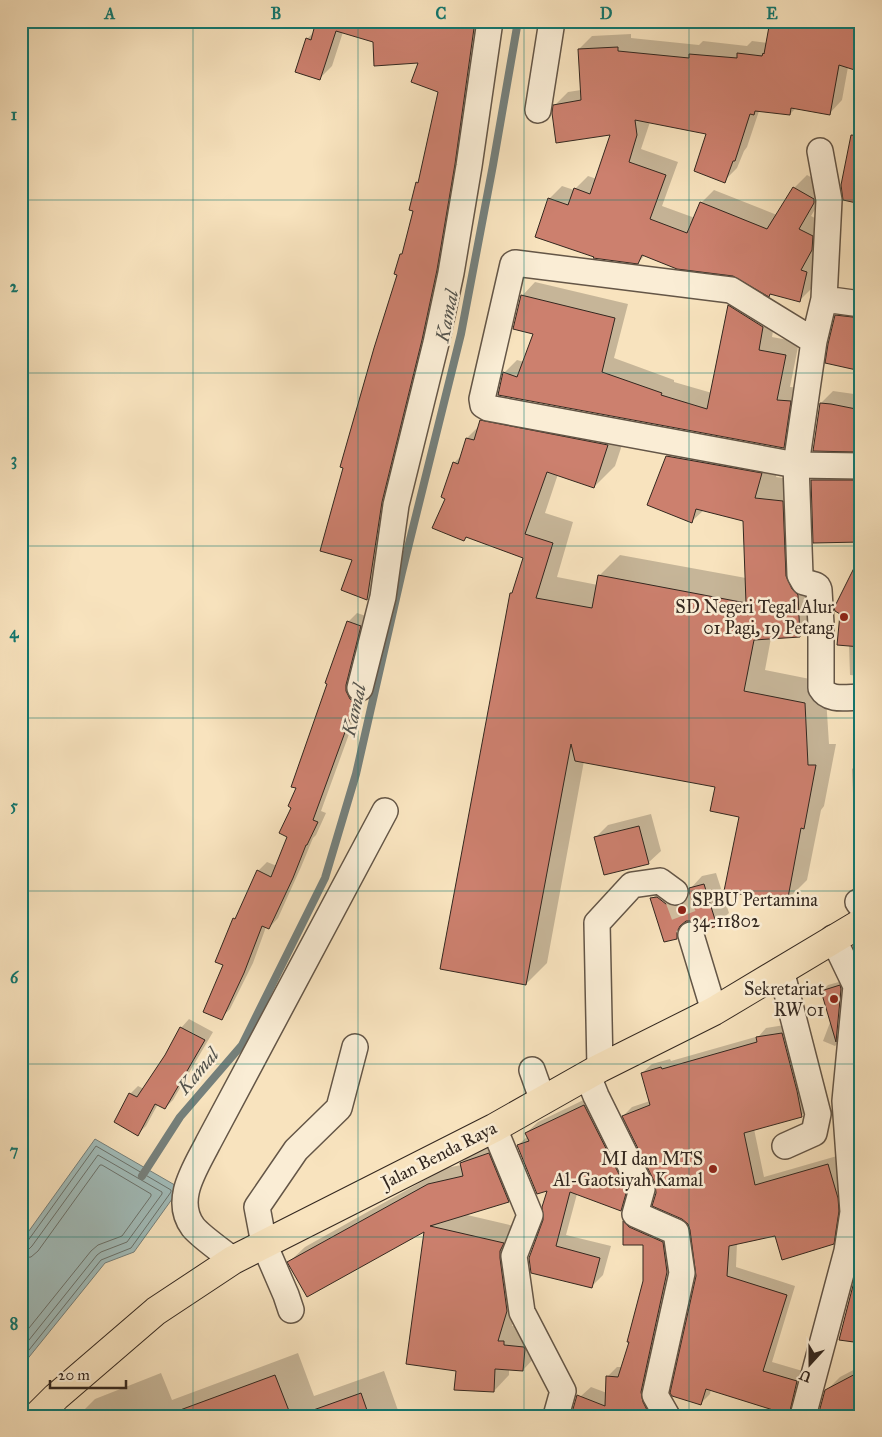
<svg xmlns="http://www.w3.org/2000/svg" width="882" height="1437" viewBox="0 0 882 1437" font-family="'IM FELL Great Primer',serif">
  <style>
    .water { fill: #a1bcba; stroke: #75807c }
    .shadow { fill: #0003 }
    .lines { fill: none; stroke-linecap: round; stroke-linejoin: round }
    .shore { stroke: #6a726c; stroke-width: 1 }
    .stream { stroke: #75807c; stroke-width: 8 }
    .building { fill: #cc806e; stroke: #33271f }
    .minor-tunnel { stroke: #d1bd9e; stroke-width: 25; stroke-dasharray: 25 12; stroke-linecap: butt }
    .minor-casing { stroke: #645647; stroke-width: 28 }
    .major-casing { stroke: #33271f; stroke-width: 30 }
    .minor { stroke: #faedd5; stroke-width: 25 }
    .major { stroke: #f8e3be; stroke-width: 28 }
    .grid { fill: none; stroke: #0f766e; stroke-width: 1; stroke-opacity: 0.55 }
    .poi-dot { fill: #8f2418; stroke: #faedd5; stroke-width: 2 }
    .labels { text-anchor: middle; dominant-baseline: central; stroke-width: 5; stroke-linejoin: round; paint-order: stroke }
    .poi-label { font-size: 18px; fill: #33271f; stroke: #faedd5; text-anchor: end }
    .street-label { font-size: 18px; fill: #33271f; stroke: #faedd5 }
    .water-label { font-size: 19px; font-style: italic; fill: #54544e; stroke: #faedd5 }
    .neatline { fill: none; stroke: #0f766e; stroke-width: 2 }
    .grid-label { font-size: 16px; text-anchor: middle; font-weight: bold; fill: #0f766e }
  </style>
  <rect width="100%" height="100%" fill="#f8e3be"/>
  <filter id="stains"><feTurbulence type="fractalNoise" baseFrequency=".004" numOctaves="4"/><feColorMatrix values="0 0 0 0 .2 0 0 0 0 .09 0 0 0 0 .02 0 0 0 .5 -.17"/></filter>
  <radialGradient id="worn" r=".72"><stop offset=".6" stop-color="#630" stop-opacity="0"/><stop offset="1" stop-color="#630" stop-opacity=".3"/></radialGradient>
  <path class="water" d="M95 1139 180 1188 134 1252 105 1263 21 1367V1242Z"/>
  <path class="shadow" d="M318 21H485L466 151 379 586 367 598 353 559 402 254 404 252 415 210 417 183 420 180 439 91 420 62 374 41 343 32 332 66 320 78 307 39 315 31Z
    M772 21H861V71L848 67 842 100 829 114 796 108 790 114 759 111 747 147 744 151 737 168 724 181 708 133 650 122 641 149 678 162 662 206 695 218 701 203 714 190 777 215 794 188 807 175 827 186V189L811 216 825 223V236L813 258 819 259 813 287 800 300 734 275 645 255 638 263 549 199 562 186 574 190 588 176 597 179 612 134 555 105 568 92 581 90 579 49 592 36 631 34V38L699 45 703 41 747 46 752 41 768 43Z
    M535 282 628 304 614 358 674 380V382L712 393 729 305 742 292 776 313 772 337 799 342 790 387 804 388 797 433 784 447 499 394 504 373 517 360 524 362 534 333 522 296Z
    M849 303 861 305V370L836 316Z
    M833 391 861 395V443L853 450 821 403Z
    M503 400 629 424 615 466 594 487 558 474 545 513 573 522 557 577 598 585 599 576 620 555 746 578 744 520 704 510 692 521 667 456 688 435 782 452 776 477 804 481 806 554 812 568 818 573 821 615 800 636 771 638 765 670 825 682 829 744H836L824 806 821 810 807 880 786 901 740 816 716 786 584 761 547 963 526 984 511 594 514 591 524 557 467 537 464 540 446 498 454 463 462 455 467 438 480 425 481 421Z
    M828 465H861V676L850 675 849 645 855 541 812 480Z
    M357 613 369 617 364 693 321 811 326 813 316 835 313 838 301 867 278 918 269 928 266 927 253 963 230 1009 221 1018 225 964 234 919 239 914 258 871 267 862 277 866 289 836 292 807 297 787 348 622Z
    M861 761V817H854L852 769Z
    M651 814 661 851 648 863 596 837 608 825Z
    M716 873 729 913 716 925 702 924 695 920H689V925L677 937 652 899 664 886 686 894H690V889L702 876Z
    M846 980 841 1040 835 1046 823 1041 831 1020 822 991 828 985Z
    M189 1019 213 1032 173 1100 165 1108 158 1104 146 1126 138 1134 115 1122 130 1094 138 1086 144 1089 166 1056 181 1028Z
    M791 1024 810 1107 801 1116 754 1129 764 1177 837 1156 842 1234 833 1243 776 1235 737 1243 736 1267 795 1286 772 1362 806 1372 798 1404 789 1413 711 1389 710 1394 701 1403 697 1276 691 1230 689 1223 657 1193 656 1182 623 1116 632 1107 650 1101 642 1073 652 1064 670 1059 671 1061 759 1036 766 1028Z
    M596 1094 632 1198 621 1209 577 1194 566 1235 611 1246 603 1275 591 1287 532 1272 545 1220 549 1189 518 1145 528 1136 526 1133 538 1122Z
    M504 1139 524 1185 508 1201 463 1214 518 1227 522 1295 512 1326H519L538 1354 523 1370 509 1369V1375L494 1391 457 1369 426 1230 289 1262 305 1247 446 1168 461 1165V1163L477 1148Z
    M634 1212 672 1232 661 1416H580L581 1396 591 1387 607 1393V1377L617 1367H622L630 1341 644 1281V1244H624V1222Z
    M298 1353 314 1396 384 1371 400 1416H78L95 1399 161 1373 172 1400Z
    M861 1366V1416L826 1391 840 1377Z"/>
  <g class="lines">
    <path class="shore" d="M21 1244 27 1242 96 1146 171 1190V1192L131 1248 101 1260 21 1360
      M21 1251 28 1250 32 1246 98 1155 162 1192V1194L127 1242 101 1252 97 1255 21 1350
      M21 1258 31 1257 38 1251 100 1165H102L151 1194V1196L122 1236 98 1245 91 1251 21 1338"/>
    <path class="stream" d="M142 1176 180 1117 242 1045 325 878 356 774 402 572 461 334 493 165 518 21"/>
  </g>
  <path class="building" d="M316 21H435L458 27 459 21H475L455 164 437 270 422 340 382 502 367 600 341 590 352 560 320 551 343 468 340 467 374 348 397 275 394 274 400 254H402L413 211 409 210 416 182 418 183 438 92 411 82 418 63 374 66 373 42 336 31 320 80 295 72 306 38 311 40Z
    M770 21H841L861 28V72L839 65 830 115 791 108 790 115 755 111 754 115 750 114 735 161H733L725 183 694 171 706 134 635 120 637 135 629 162 666 175 650 219 687 233 700 202 767 229 793 187 814 199V203L799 229 813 236 812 250 801 270 807 272 800 302 770 294 769 297 733 276 677 269 642 255 638 264 593 258 594 257 535 237 548 198 568 205 574 188 590 194 610 135 556 143 552 113 553 105 581 100 578 49 618 47V51L689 58V54L737 58V53L762 56 763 53 764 54Z
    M851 135 861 136V204L843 200 841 185Z
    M521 295 615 318 602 372 662 393 661 395 707 409 728 305 763 327 759 350 786 355 777 400 791 401 784 448 498 395 503 372 517 377 533 334 513 329Z
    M835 315 861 318V371L825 363 828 344Z
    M820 403 831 404 861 410V416L854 452 813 451Z
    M480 420 608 445 594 488 547 472 525 534 553 543 536 598 592 608 598 575 746 603 743 521 696 509 692 523 647 505 666 456 762 473 755 498 783 501 786 576 792 589 798 595 800 637 754 640 744 691 805 703 808 765H816L804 829 801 828 787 903 724 891 739 817 710 811 715 787 575 761 571 744 526 985 440 969 510 593H512L523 558 466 537 464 541 432 528 445 499 441 497 453 462 458 464 466 438 474 440Z
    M811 480H861V542L813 543Z
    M861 554V647L837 645 840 614 835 611 834 608Z
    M347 621 361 626 346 685V691L350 699 356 702 313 820 318 822 307 845H306L293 878 269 929 262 926 244 973 222 1020 203 1012 223 965 215 962 233 918 235 919 257 870 271 877 287 837 279 833 291 808 288 806 296 788 291 787 327 684 325 683Z
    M639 826 649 864 604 875 594 837Z
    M704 884 717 926 704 930 701 925 695 921H686L680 926 677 932V939L664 942 650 898 657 897 666 904 673 906 680 905 687 900 689 894V888Z
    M840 985 841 989 836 1042 821 991Z
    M180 1027 205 1040 165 1109 155 1104 138 1136 114 1122 129 1093 137 1097 165 1055Z
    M782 1033 797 1091 802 1117 744 1133 755 1185 828 1164 838 1198 839 1211 834 1244 782 1260 775 1236 729 1246 727 1276 787 1295 763 1371 797 1381 789 1415 706 1389 701 1405 672 1396 670 1393 696 1276 690 1230 688 1224 682 1219 652 1206 656 1193 655 1183 622 1116 650 1105 641 1073 661 1067 662 1069 757 1042 756 1037Z
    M584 1105 627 1190 621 1211 570 1192 556 1246 600 1258 592 1288 531 1273 529 1258 543 1220 542 1207 547 1191 537 1194 517 1145 529 1141 525 1133Z
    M489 1153 509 1202 430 1226 504 1243 500 1251V1258L507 1311 498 1341H504V1345L524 1347 525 1349 523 1371 495 1369 494 1392 454 1390 456 1371 406 1364 424 1232 307 1297 287 1262 428 1184 463 1176 460 1163Z
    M623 1221 629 1227 663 1242 667 1272 641 1392 643 1402 650 1416H571L577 1395 605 1406 606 1376 618 1377 629 1342H627L643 1281V1245H623Z
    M856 1274H861V1343L839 1340Z
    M861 1371V1416H818L825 1390Z
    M275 1375 291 1416H172V1413Z
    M361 1393 369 1416H305V1413Z"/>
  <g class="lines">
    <path class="minor-tunnel" d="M675 892 691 935"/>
    <g class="minor-casing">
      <path id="minor" d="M538 110 552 21
        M820 151 829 200 824 299 814 341 796 465 800 575 804 582 815 585 818 587 819 590 821 624V688C829 702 847 697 861 697
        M824 299 861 304
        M814 341 731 290 515 263 513 264 482 399 483 405 488 408 796 465 861 466
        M360 688 383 597 396 505 436 343 451 273 469 166 490 21
        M858 902 861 906
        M691 935 714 1011
        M781 970 818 1114 814 1133 785 1146
        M600 1068 597 923 632 885 660 881 675 892
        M532 1070 543 1101
        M588 1076 596 1096 642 1189 635 1214 676 1232 682 1273 655 1395 667 1416
        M494 1128 530 1215 514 1256 522 1312 563 1391 556 1416
        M233 1260C223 1252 200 1236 193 1227 173 1200 195 1169 208 1143L385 811
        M291 1310 286 1295 264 1244 257 1207 296 1150 339 1108 355 1047
        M803 1416 847 1251 853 1212 845 1101 856 986 833 938"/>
    </g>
    <g class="major-casing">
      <path id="major" d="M37 1416 56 1397 156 1311 233 1260 494 1128 600 1068 714 1011 861 923"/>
    </g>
    <use href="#minor" class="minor"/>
    <use href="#major" class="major"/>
  </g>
  <path class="grid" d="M193 21V1416M358 21V1416M524 21V1416M689 21V1416M21 200H861M21 373H861M21 546H861M21 718H861M21 891H861M21 1064H861M21 1237H861"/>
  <g class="poi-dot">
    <circle cx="844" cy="617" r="5"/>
    <circle cx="682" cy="910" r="5"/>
    <circle cx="834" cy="999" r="5"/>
    <circle cx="713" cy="1169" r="5"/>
  </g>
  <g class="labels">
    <g class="poi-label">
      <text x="834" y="607">SD Negeri Tegal Alur<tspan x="834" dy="21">01 Pagi, 19 Petang</tspan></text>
      <text x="692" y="900" text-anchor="start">SPBU Pertamina<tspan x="692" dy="21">34-11802</tspan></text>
      <text x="824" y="989">Sekretariat<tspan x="824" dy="21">RW 01</tspan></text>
      <text x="703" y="1159">MI dan MTS<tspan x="703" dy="21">Al-Gaotsiyah Kamal</tspan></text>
    </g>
    <g class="street-label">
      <text transform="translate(439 1155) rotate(-27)">Jalan Benda Raya</text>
    </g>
    <g class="water-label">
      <text transform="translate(447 316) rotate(-79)">Kamal</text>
      <text transform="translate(354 710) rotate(-77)">Kamal</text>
      <text transform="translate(198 1071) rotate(-50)">Kamal</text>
    </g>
  </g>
  <rect width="882" height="1437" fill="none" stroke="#f8e3be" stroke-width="55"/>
  <g transform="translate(810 1364) rotate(201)" stroke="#faedd5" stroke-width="4" paint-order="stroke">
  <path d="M0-4L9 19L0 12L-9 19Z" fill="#33271f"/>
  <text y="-8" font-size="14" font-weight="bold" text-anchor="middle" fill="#33271f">U</text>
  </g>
  <path d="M50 1380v8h76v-8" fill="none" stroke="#33271f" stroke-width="2.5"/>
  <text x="58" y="1380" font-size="15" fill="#33271f" stroke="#faedd5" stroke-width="4" paint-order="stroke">20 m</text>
  <rect x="28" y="28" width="826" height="1382" class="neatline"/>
  <g class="grid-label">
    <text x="110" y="19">A</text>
    <text x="276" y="19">B</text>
    <text x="441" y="19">C</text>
    <text x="606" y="19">D</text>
    <text x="772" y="19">E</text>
    <text x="14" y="120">1</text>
    <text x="14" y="292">2</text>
    <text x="14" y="465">3</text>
    <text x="14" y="638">4</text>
    <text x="14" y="811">5</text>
    <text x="14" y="983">6</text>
    <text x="14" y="1156">7</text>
    <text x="14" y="1329">8</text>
  </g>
  <rect width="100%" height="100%" filter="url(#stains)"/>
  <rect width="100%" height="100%" fill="url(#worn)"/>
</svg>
